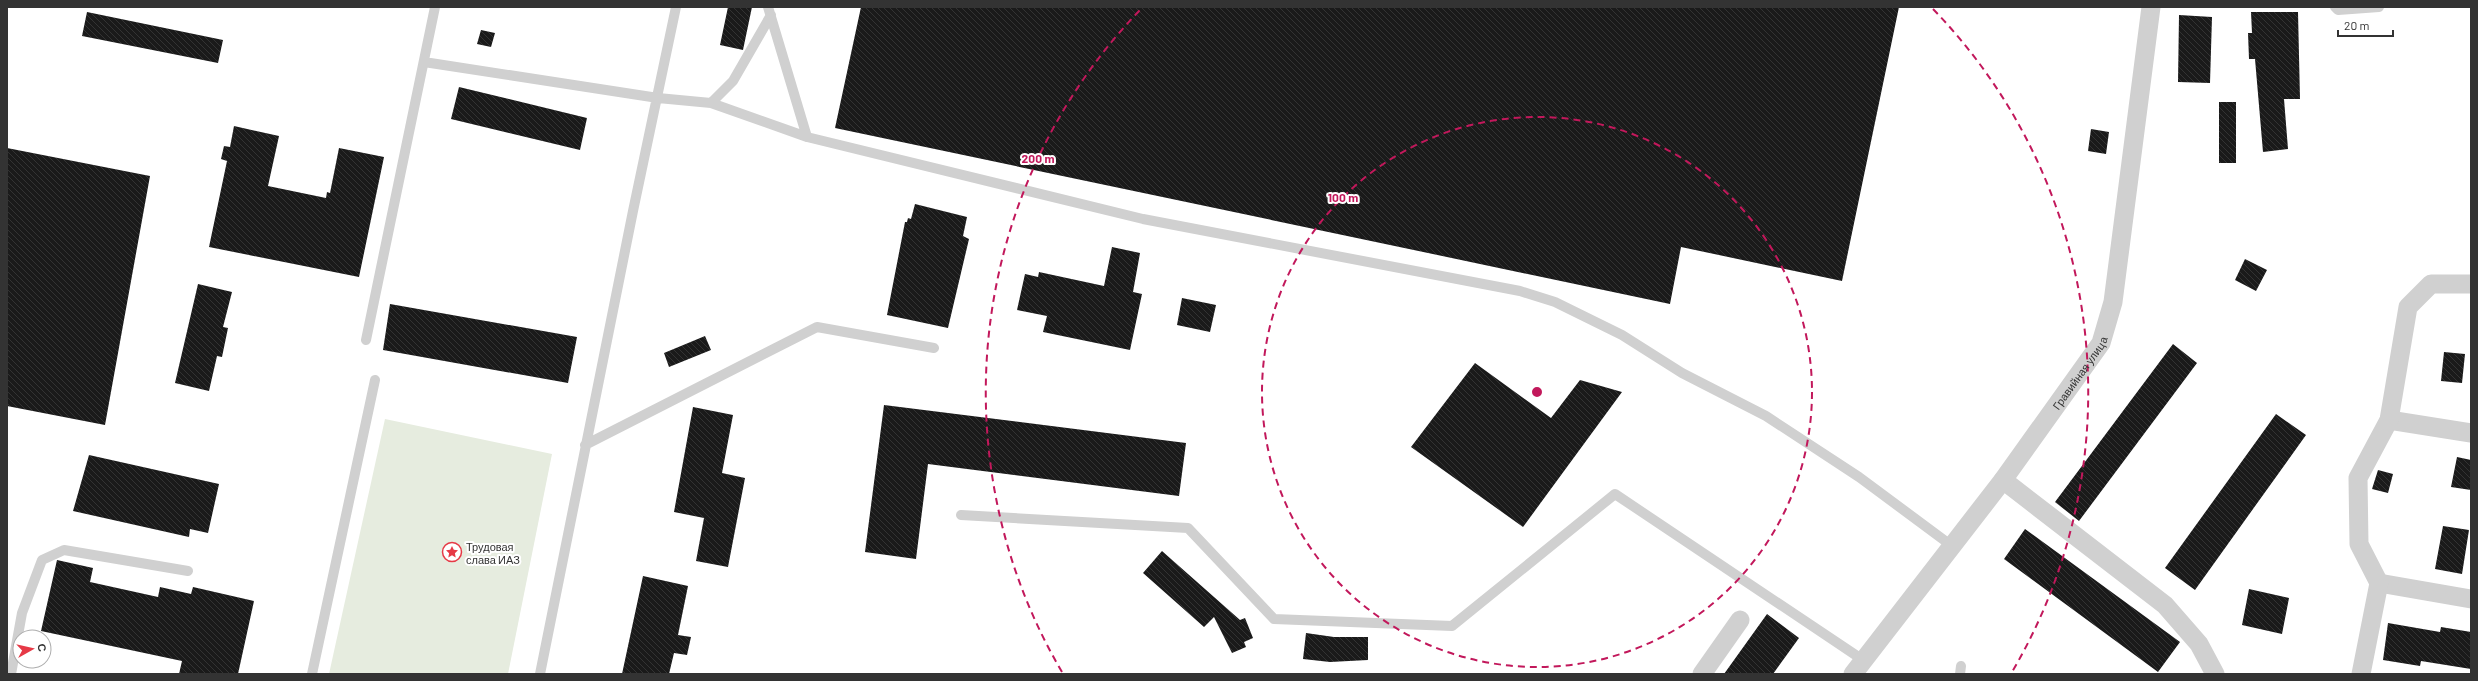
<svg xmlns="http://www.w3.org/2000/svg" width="2478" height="681" viewBox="0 0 2478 681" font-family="Barlow,sans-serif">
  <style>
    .park { fill: #e6ecdf }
    .building { fill: url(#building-back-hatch) }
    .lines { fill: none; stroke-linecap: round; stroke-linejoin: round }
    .lane { stroke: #d0d0d0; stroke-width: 10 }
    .street { stroke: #d0d0d0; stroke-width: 19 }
    .ring { fill: none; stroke: #c2185b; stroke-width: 2; stroke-dasharray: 7 5 }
    .labels { text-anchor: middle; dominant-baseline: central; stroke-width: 4; stroke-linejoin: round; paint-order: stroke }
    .street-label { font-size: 11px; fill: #333; stroke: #fff }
    .poi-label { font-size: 11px; fill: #333; stroke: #fff; text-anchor: start }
    .centre { fill: #c2185b; stroke: #fff; stroke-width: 2 }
    .ring-label { font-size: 12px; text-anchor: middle; font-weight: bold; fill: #c2185b; stroke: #fff; stroke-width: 4; stroke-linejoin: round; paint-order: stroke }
  </style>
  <defs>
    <pattern id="building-back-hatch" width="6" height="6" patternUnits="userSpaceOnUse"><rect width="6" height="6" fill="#1a1a1a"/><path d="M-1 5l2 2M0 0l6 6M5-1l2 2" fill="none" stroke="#333"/></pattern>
  </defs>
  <rect width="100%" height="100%" fill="#fff"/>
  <path class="park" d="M385 419 552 454 508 674H329Z"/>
  <path class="building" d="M728 7H752L743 50 720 45Z
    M861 7H1899L1842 281 1681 247 1670 304 835 128Z
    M87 12 223 40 218 63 82 36Z
    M2251 12H2298L2300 99H2284L2288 149 2263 152 2255 59H2249L2248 33H2252Z
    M2179 15 2212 17 2210 83 2178 82Z
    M481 30 495 33 491 47 477 44Z
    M459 87 587 118 580 150 451 119Z
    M2219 102H2236V163H2219Z
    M234 126 279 136 268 186 326 198 327 192 330 193 339 148 384 157 359 277 209 247 227 161 221 159 224 146 230 147Z
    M2091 129 2109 132 2106 154 2088 151Z
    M7 148 150 176 105 425 7 406Z
    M915 204 967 217 963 236 969 239 948 328 887 315 905 222H907L908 218 911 219Z
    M1112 247 1140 253 1133 292 1142 294 1130 350 1043 332 1047 316 1017 310 1025 274 1038 277 1039 272 1104 286Z
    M2245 259 2267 270 2256 291 2235 280Z
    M198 284 232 292 223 327 228 328 222 357 217 356 209 391 175 383Z
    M1182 298 1216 305 1210 332 1177 325Z
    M390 304 577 337 568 383 383 350Z
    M705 336 711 350 669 367 664 353Z
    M2173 344 2197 363 2079 521 2055 502Z
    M2444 352 2465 354 2462 383 2441 381Z
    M1475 363 1551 418 1580 380 1622 392 1523 527 1411 447Z
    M884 405 1186 443 1179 496 928 464 916 559 865 552Z
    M693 407 733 415 722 473 745 478 728 567 696 561 704 518 674 512Z
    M2276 414 2306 435 2195 590 2165 568Z
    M89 455 219 484 208 533 190 529 189 537 73 511Z
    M2457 457 2471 460V490L2451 487Z
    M2378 470 2393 474 2388 493 2372 489Z
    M2443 526 2469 530 2462 574 2435 569Z
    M2025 529 2180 642 2158 672 2004 559Z
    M1162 551 1240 620 1245 618 1253 638 1244 642 1246 647 1232 653 1214 617 1204 627 1143 573Z
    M57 560 93 568 90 582 158 597 160 587 191 594 193 587 254 601 238 674H179L182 661 41 631Z
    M643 576 688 586 678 635 691 637 687 655 674 653 669 674H622Z
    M2249 589 2289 598 2282 634 2242 625Z
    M1767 614 1799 638 1773 674H1724Z
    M2388 623 2440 632 2441 627 2471 632V669L2421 661 2420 666 2383 660Z
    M1306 633 1334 637H1368V660L1330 662 1303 659Z"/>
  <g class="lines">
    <path class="lane" d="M768 7 807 137
      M2335 7 2338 10 2379 7
      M424 62 658 98 711 103 807 137 1143 219 1520 291 1555 302 1622 335 1682 373 1766 416 1859 477 1952 546
      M711 103 733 81 771 15
      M366 340 435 7
      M585 445 817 327 934 348
      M961 515 1188 528 1274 619 1452 626 1615 494 1863 660
      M11 674 22 613 42 560 64 550 188 571
      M312 674 375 380
      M540 674 633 211 676 7
      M1960 674 1961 666"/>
    <g class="street">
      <path d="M2389 420 2471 433"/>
      <path d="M2003 480 2165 605 2199 644 2215 674"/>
      <path d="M2379 583 2471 599"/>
      <path d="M1702 674 1740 620"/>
      <path id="s1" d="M1853 674 2003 480 2101 343 2113 302 2151 7"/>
      <path d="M2361 674 2379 583 2359 544 2358 478 2389 420 2408 307 2431 284H2471"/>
    </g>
  </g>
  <g class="ring">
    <circle cx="1537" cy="392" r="275"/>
    <path d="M1062 672A551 551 0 0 1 1141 9M1933 9A551 551 0 0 1 2012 672"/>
  </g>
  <defs>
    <g id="sight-ring" transform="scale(1)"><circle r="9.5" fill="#fff" stroke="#e63946" stroke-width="1.5"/><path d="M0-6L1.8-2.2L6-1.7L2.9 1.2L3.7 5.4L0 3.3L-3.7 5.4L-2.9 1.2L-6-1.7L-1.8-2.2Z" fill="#e63946"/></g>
  </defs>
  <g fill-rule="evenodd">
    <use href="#sight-ring" x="452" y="552"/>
  </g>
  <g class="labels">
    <g class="street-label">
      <text stroke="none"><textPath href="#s1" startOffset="377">Гравийная улица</textPath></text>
    </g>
    <g class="poi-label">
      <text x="466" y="546">Трудовая<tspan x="466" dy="13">слава ИАЗ</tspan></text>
    </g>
  </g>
  <circle cx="1537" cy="392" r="6" class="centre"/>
  <g class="ring-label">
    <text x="1038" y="163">200 m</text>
    <text x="1343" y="202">100 m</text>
  </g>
  <rect width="2478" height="681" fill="none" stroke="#333333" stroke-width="16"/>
  <g transform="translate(32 649) rotate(82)"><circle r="19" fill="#ffffff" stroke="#adadad"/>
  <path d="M0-3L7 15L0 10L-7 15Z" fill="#e63946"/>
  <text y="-6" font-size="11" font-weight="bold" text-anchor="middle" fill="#333333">С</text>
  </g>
  <path d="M2338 30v6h55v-6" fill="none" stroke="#333333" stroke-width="2"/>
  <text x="2344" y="30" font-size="12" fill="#333333" stroke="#ffffff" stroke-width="3" paint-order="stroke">20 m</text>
</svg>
